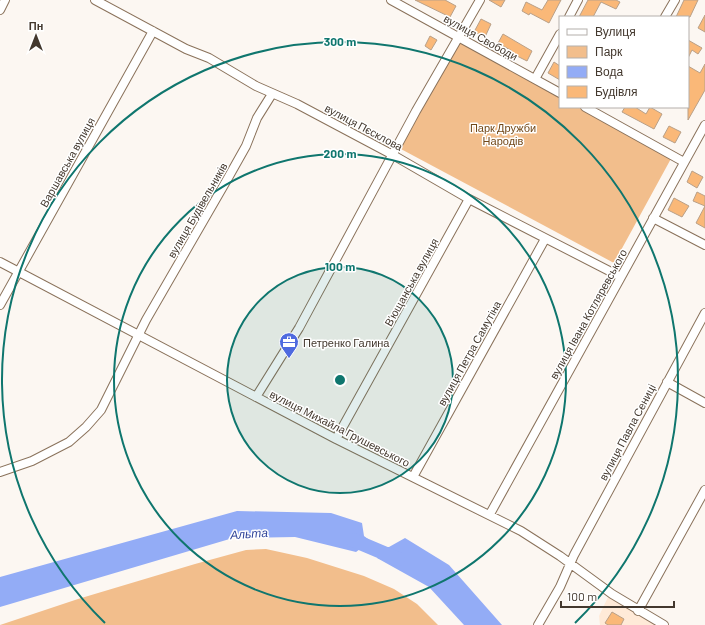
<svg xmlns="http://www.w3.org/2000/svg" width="705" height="625" viewBox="0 0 705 625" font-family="Barlow,sans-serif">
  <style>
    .built { fill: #ffead8 }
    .green { fill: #f2be8c }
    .water { fill: #93acf6 }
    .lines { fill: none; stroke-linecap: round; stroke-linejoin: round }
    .river { stroke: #93acf6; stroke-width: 14 }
    .building { fill: #fab878; stroke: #b9a088 }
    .minor-casing { stroke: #8a725b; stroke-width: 10 }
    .minor { stroke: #fff; stroke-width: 8 }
    .ring { fill: none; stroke: #0f766e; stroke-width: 2 }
    .labels { text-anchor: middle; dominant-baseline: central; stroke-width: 3; stroke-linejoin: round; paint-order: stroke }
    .street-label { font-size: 11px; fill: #43382e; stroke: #fff }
    .park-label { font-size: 11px; fill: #724818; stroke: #fff }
    .poi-label { font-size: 11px; fill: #43382e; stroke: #fff; text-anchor: start }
    .water-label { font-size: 12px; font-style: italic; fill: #31459a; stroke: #fff }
    .centre { fill: #0f766e; stroke: #fff; stroke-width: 2 }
    .ring-label { font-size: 12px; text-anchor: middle; font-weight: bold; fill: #0f766e; stroke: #fff; stroke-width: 3; stroke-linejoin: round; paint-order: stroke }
  </style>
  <rect width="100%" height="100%" fill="#fcf7f2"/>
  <path class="built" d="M609 595 659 625H600L599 616Z"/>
  <path class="green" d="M460 39 560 94V107H584L673 155 614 263 399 148Z
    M266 549 307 558 364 576 394 589 417 604 438 625H0L78 599 195 564 246 550Z"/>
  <path class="water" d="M237 511 331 513 362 523 364 536 372 542 369 551 360 549 356 552 295 537 233 538 0 607V577Z
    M405 538 449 565 502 625H464L429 587 377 558 382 547H389Z"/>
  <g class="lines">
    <path class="river" d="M353 540 398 559"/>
  </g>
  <path class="building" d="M415 0H445L456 6 450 17Z
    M489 0H505L501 7Z
    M548 0H561L549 23 530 13 529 15 522 11 526 2 542 10Z
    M588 0H616L620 2 616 9 601 2 593 17H579Z
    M684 0H698L690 17H676Z
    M705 15V32L698 28Z
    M481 19 491 24 485 37 474 32Z
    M503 34 532 51 527 61 511 53 512 51 498 43Z
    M430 36 437 40 431 50 425 46Z
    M688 40 702 48 698 54 692 50 688 58Z
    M554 62 560 66V80L548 73Z
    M705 64V90L688 120V66L700 73Z
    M625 107H635L646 114 650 107 662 114 654 129 622 112Z
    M669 126 681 132 675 143 663 137Z
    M692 171 703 177 697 188 687 182Z
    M697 192 705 196V228L696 223 705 206 693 201Z
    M674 198 689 206 682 217 668 210Z
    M612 612 624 619 621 625H608L605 623Z"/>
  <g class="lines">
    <g class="minor-casing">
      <path id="minor" d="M95 0 186 49 209 58 256 86 297 104 393 155 469 199 621 277
        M391 0 560 93
        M0 10 5 0
        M569 17 578 0
        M665 17 675 0
        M535 79 560 34
        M585 107 684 162
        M653 218 705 245
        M0 262 336 439 521 531 560 556 612 594 664 625
        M0 305 153 31
        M667 382 705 403
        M256 397 299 328 416 111 480 0
        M336 439 469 199
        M0 472 32 461 69 442 86 427 101 410 146 320 228 178 246 146 257 118 272 94
        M413 477 545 239
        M490 514 705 125
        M638 611 705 490
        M538 625 560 587 574 555 705 313"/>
    </g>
    <use href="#minor" class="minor"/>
  </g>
  <circle cx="340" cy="380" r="113" fill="#0f766e" fill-opacity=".12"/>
  <g class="ring">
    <circle cx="340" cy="380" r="113"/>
    <circle cx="340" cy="380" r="226"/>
    <path d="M105 623A338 338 0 1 1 575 623"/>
  </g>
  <defs>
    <g id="office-pin" transform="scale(1)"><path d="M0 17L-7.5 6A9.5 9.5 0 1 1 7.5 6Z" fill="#4e6adf" stroke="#fff"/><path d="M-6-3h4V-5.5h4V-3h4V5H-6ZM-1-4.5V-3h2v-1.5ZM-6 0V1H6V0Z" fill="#fff"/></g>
  </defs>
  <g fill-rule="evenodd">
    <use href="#office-pin" x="289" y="342"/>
  </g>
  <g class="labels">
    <g class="street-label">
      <text transform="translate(481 37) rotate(29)">вулиця Свободи</text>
      <text transform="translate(364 127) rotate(28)">вулиця Пєсклова</text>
      <text transform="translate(67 162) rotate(-61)">Варшавська вулиця</text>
      <text transform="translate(197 210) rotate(-60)">вулиця Будівельників</text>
      <text transform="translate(411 282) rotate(-61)">В'ющанська вулиця</text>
      <text transform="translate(588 314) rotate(-61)">вулиця Івана Котляревського</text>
      <text transform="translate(469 353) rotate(-61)">вулиця Петра Самутіна</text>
      <text transform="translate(340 428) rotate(27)">вулиця Михайла Грушевського</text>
      <text transform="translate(627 432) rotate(-62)">вулиця Павла Сениці</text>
    </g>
    <g class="park-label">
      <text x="503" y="127">Парк Дружби<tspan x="503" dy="13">Народів</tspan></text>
    </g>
    <g class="poi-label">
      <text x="303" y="342">Петренко Галина</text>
    </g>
    <g class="water-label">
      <text transform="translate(249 533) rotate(-4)">Альта</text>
    </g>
  </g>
  <circle cx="340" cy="380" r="6" class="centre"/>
  <g class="ring-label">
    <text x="340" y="46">300 m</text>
    <text x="340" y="158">200 m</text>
    <text x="340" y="271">100 m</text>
  </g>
  <rect x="559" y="16" width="130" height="92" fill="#ffffff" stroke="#b4afab"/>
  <rect x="567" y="29" width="20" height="6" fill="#ffffff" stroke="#b4afab"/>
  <text x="595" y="36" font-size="12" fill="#43382e">Вулиця</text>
  <rect x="567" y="46" width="20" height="12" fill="#f2be8c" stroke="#b4afab"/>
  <text x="595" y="56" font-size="12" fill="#43382e">Парк</text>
  <rect x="567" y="66" width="20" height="12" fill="#93acf6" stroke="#b4afab"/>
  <text x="595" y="76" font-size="12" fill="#43382e">Вода</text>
  <rect x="567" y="86" width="20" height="12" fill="#fab878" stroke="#b4afab"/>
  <text x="595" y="96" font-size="12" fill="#43382e">Будівля</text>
  <g transform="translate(36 36)" stroke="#ffffff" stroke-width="3" paint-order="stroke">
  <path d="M0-3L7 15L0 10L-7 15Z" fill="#43382e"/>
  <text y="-6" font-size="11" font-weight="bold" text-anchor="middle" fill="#43382e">Пн</text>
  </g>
  <path d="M561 601v6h113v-6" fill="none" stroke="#43382e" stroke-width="2"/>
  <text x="567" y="601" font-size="12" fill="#43382e" stroke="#ffffff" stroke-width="3" paint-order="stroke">100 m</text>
</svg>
